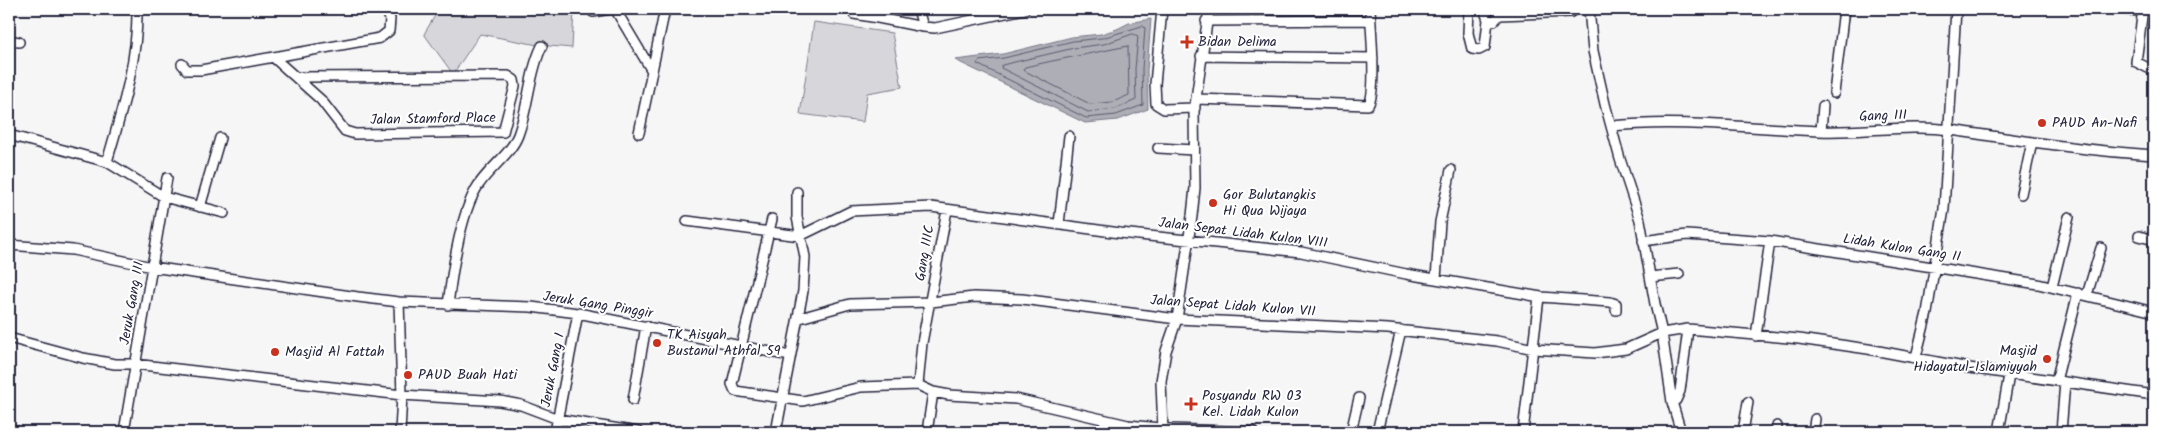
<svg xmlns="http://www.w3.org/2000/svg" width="2163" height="441" viewBox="0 0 2163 441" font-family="Kalam,sans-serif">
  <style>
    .green { fill: #d7d7db; stroke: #7c7c8b }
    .water { fill: #aeaeb7; stroke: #767685 }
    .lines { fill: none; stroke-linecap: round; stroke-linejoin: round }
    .shore { stroke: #5a5a6d; stroke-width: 1 }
    .minor-casing { stroke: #22223b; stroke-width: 12 }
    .minor { stroke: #fff; stroke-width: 9 }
    .poi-dot { fill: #c8321e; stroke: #fff; stroke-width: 2 }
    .labels { text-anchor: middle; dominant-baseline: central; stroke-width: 4; stroke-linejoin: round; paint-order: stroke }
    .poi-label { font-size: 14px; fill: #22223b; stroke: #fff; text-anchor: start }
    .street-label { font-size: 14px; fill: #22223b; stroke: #fff }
  </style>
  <rect width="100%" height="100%" fill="#f6f6f7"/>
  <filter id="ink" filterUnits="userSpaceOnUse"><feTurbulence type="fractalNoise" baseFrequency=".02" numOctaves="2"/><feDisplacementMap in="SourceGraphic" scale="10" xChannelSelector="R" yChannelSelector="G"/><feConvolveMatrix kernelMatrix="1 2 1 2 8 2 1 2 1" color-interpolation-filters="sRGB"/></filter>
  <g filter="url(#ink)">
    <path class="green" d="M439 9H574L572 48 538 45 480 34 453 74 424 34Z
      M814 22 892 33 902 87 867 93 863 122 800 114Z"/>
    <path class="water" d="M1151 19 1147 70 1148 109 1118 120 1085 123 955 60 1003 54 1072 37 1101 34 1117 29 1129 23Z"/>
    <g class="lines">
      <path class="shore" d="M1143 26 1145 28 1142 69 1143 105 1116 115 1086 118 977 64 979 61 1004 58 1073 41 1102 38Z
        M1133 34 1138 36 1135 69 1136 100 1115 109 1088 112 1001 68 1002 65 1074 48 1104 44Z
        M1128 46 1129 95 1113 102 1090 104 1023 70 1025 67C1059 59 1094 53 1128 46Z"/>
      <g class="minor-casing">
        <path id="minor" d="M615 9 652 71
          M853 9 854 14 878 18 876 9
          M918 9 923 27 935 28 1025 9
          M1162 9 1155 84 1156 104 1164 109 1195 108
          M1469 9 1468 33 1472 49 1479 50 1485 47 1488 20
          M1490 9 1486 14 1488 20 1494 21 1499 15
          M1589 9 1593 51 1605 104 1620 159 1640 220 1655 304 1662 333 1672 402 1681 432
          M2107 9 2143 11
          M2143 9 2136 62 2154 71
          M593 12 610 9
          M1499 15 1571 12
          M878 18 923 27
          M1206 21 1371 20
          M9 40 19 42
          M1201 56 1373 58
          M273 57 321 100 345 131 355 134 503 132 515 86 514 80 508 76 296 77
          M182 64 187 70H201L380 38 389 31 390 19 386 9
          M1834 93 1844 9
          M1196 99 1368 105C1377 95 1371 26 1370 9
          M1611 126C1680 119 1750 128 1819 131 1863 133 1908 124 1951 130 2019 140 2086 151 2154 155
          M1821 131 1823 106
          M639 133 665 9
          M9 135 107 162 164 197 224 213
          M1158 148 1194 150
          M107 162C121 113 138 61 137 9
          M2021 194 2032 142
          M200 207 220 138
          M772 219 732 384 735 391 803 401 861 387 918 385 933 392 949 395 1016 399 1128 425 1171 429 1253 432
          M687 221 800 236 851 211 931 207 1120 233 1301 252 1406 274 1541 297 1610 302 1616 304V310
          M1059 224 1069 136
          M2139 236 2154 240
          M1643 241 1687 235 1770 241 2038 284 2154 312
          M9 245 73 250 152 267 358 297 399 302 531 307 578 313 790 356
          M1650 277 1679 274
          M1436 279 1440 222 1451 170
          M2052 287 2069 217
          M2087 295 2101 248
          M399 302 402 395 400 432
          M448 305C452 272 460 217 476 189 487 169 510 156 518 135 529 106 529 73 542 46
          M800 318 850 304 931 302 974 297 1022 299 1177 319 1388 329 1497 341 1534 349 1595 353 1626 349 1662 333 1688 329 1799 339 1868 349 1969 368 2154 395
          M1756 336 1770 241
          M9 338 83 358 115 364H134L402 395 500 401 521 405 558 419 638 432
          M1916 357 1927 313 1944 209 1956 9
          M2056 381 2078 293
          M918 385 922 343 947 210
          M633 400 646 326
          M1672 402 1676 400 1680 391 1688 329
          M9 430 20 432
          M124 432 167 178
          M555 432 578 313
          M776 432 803 291 805 257 797 217V192
          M927 432 933 392
          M1163 432 1161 381 1166 351 1177 319 1192 216 1195 188 1194 112 1209 9
          M1351 432 1359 398
          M1377 432 1401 330
          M1523 432 1539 297
          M1743 432 1748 402
          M1776 432 1777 426
          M1813 432 1815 419
          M1999 432 2009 375
          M2061 432 2065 382"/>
      </g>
      <use href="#minor" class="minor"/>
    </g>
  </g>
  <g class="poi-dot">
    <path d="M1184.5 34.5h5v5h5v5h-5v5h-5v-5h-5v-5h5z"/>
    <circle cx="2042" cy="123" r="5"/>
    <circle cx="1213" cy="203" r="5"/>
    <circle cx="657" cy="343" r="5"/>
    <circle cx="275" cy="352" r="5"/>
    <circle cx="2047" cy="359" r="5"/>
    <circle cx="408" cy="375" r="5"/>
    <path d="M1188.5 396.5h5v5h5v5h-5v5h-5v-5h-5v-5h5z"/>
  </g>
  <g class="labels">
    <g class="poi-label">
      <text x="1198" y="42">Bidan Delima</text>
      <text x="2052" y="123">PAUD An-Nafi</text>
      <text x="1223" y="195">Gor Bulutangkis<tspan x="1223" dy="16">Hi Qua Wijaya</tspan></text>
      <text x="667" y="335">TK Aisyah<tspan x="667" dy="16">Bustanul Athfal 59</tspan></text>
      <text x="2037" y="351" text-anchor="end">Masjid<tspan x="2037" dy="16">Hidayatul-Islamiyyah</tspan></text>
      <text x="285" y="352">Masjid Al Fattah</text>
      <text x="418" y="375">PAUD Buah Hati</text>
      <text x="1202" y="396">Posyandu RW 03<tspan x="1202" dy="16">Kel. Lidah Kulon</tspan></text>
    </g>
    <g class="street-label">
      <text transform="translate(1883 116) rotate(-2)">Gang III</text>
      <text transform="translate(433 119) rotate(-1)">Jalan Stamford Place</text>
      <text transform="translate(1243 233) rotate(7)">Jalan Sepat Lidah Kulon VIII</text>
      <text transform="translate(1902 248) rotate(9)">Lidah Kulon Gang II</text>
      <text transform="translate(925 253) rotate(-80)">Gang IIIC</text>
      <text transform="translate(132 303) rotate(-80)">Jeruk Gang III</text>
      <text transform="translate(598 305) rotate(9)">Jeruk Gang Pinggir</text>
      <text transform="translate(1233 306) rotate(4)">Jalan Sepat Lidah Kulon VII</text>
      <text transform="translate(553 370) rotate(-79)">Jeruk Gang I</text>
    </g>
  </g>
  <rect width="2163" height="441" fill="none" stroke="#fff" stroke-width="30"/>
  <rect x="15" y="15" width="2133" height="411" fill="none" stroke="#22223b" stroke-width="2" filter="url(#ink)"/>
</svg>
